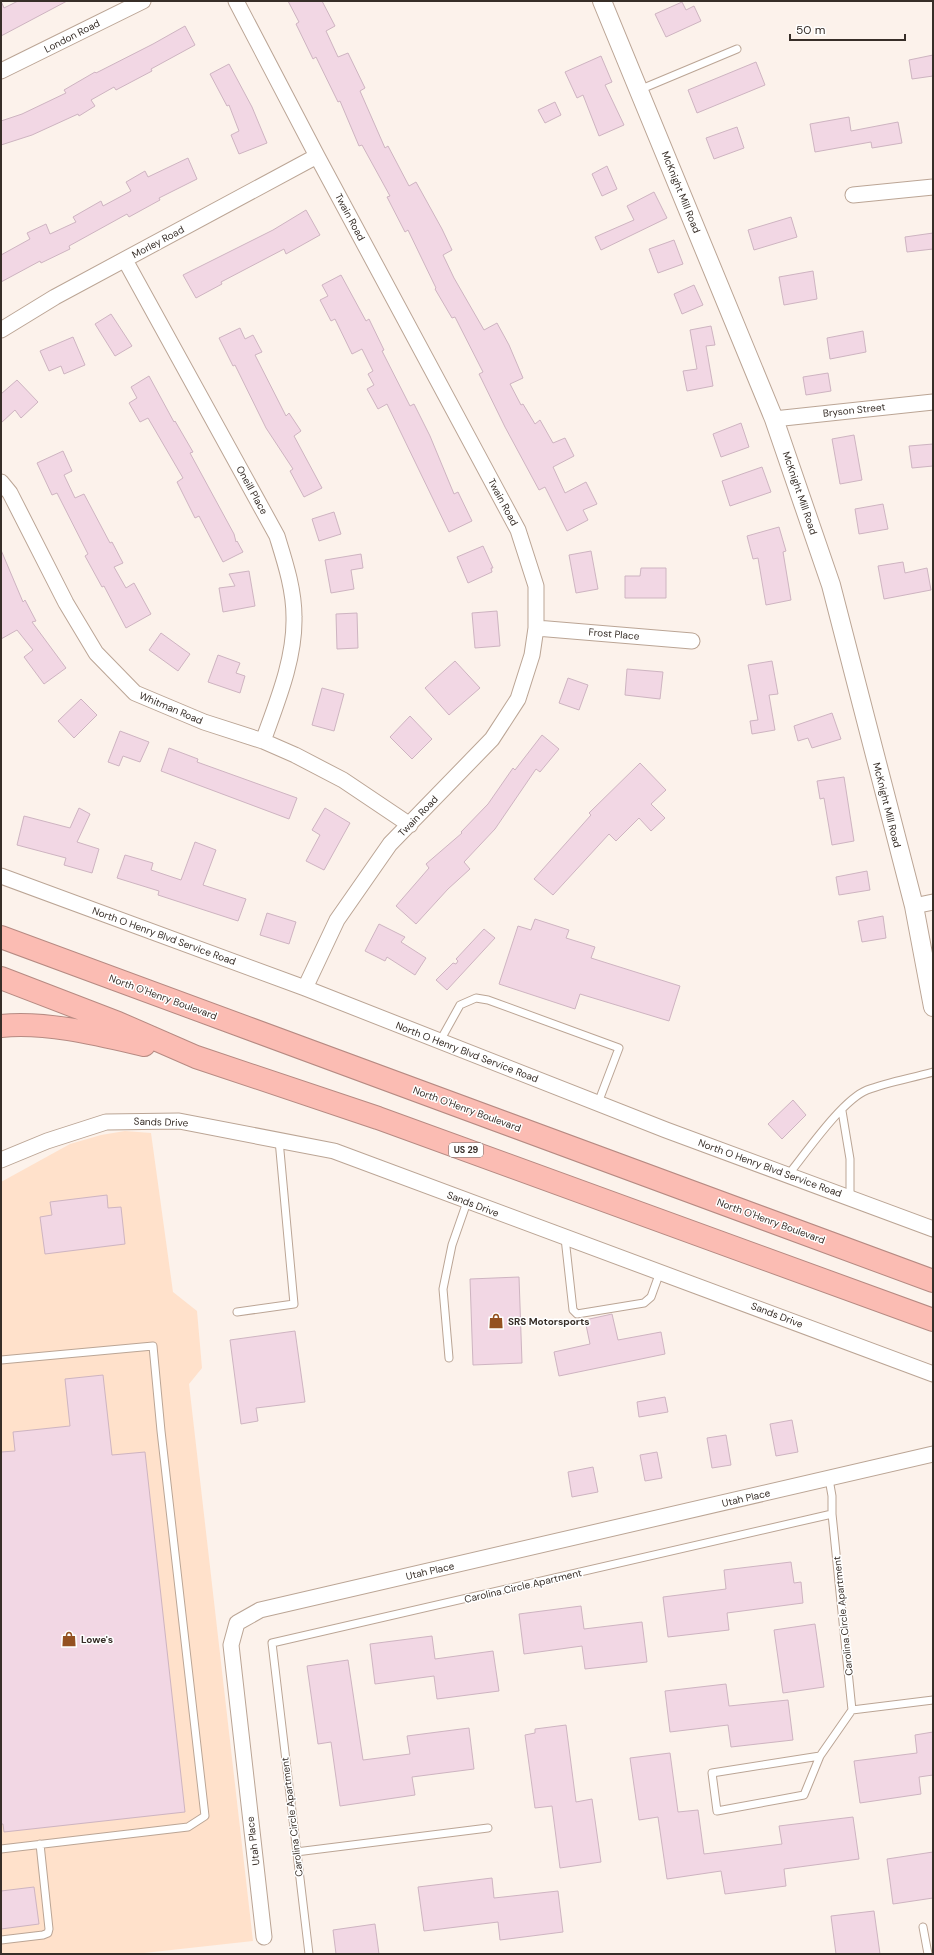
<svg xmlns="http://www.w3.org/2000/svg" width="934" height="1955" viewBox="0 0 934 1955" font-family="'DM Sans',sans-serif">
  <style>
    .built { fill: #ffe1cb }
    .building { fill: #f2d7e4; stroke: #ceb4c1 }
    .lines { fill: none; stroke-linecap: round; stroke-linejoin: round }
    .service-casing { stroke: #bba595; stroke-width: 9 }
    .minor-casing { stroke: #bba595; stroke-width: 17 }
    .tertiary-casing { stroke: #bba595; stroke-width: 20 }
    .motorway-casing { stroke: #b68a82; stroke-width: 24 }
    .service { stroke: #fff; stroke-width: 7 }
    .minor { stroke: #fff; stroke-width: 15 }
    .tertiary { stroke: #fff; stroke-width: 18 }
    .motorway { stroke: #fbbcb3; stroke-width: 22 }
    .labels { text-anchor: middle; dominant-baseline: central; stroke-width: 3; stroke-linejoin: round; paint-order: stroke }
    .shield { fill: #fff; stroke: #736d68; stroke-width: 1 }
    .shield-label { font-size: 9px; font-weight: bold; fill: #372e28 }
    .street-label { font-size: 10px; fill: #372e28; stroke: #fff }
    .poi-label { font-size: 10px; font-weight: bold; fill: #372e28; stroke: #fff; text-anchor: start }
  </style>
  <rect width="100%" height="100%" fill="#fcf2eb"/>
  <path class="built" d="M125 1131 151 1133 173 1292 197 1311 202 1368 189 1384 253 1941 135 1954H1V1182L70 1144 101 1135Z"/>
  <path class="building" d="M1 1 4 8 18 1H67L1 36Z
    M288 1H322L335 26 326 31 338 57 348 53 365 88 360 91 385 148 388 146 409 186 416 182 442 229 452 250 443 255 454 278 484 330 497 323 509 345 523 378 510 384 521 405 523 404 535 424 540 420 553 443 565 438 574 456 553 467 565 493 586 482 597 504 583 510 588 520 567 531 545 487 539 490 505 427 479 374 483 372 455 317 452 318 435 289 436 288 408 230 405 232 387 197 390 196 362 145 359 146 340 101 338 102 316 57 313 59 296 24 299 22Z
    M682 2 686 10 694 6 701 21 666 37 655 14Z
    M185 26 195 45 151 69 152 71 116 90 114 87 91 100 95 106 79 116 78 114 32 135 1 145V121L22 114 66 93 64 90 95 72 96 73 153 44Z
    M933 55V76L912 79 909 60Z
    M601 56 612 82 605 85 624 125 599 136 583 95 577 98 565 72Z
    M756 62 765 85 697 113 688 90Z
    M229 64 252 107 267 143 239 154 231 135 239 131 229 105 227 106 210 74Z
    M555 102 561 115 545 123 538 110Z
    M849 117 851 131 898 122 902 143 872 148 871 142 815 152 810 124Z
    M737 127 744 148 714 159 706 138Z
    M188 158 197 179 159 198 160 200 129 217 127 214 69 246 70 249 41 263 40 261 1 282V255L30 239 27 233 46 224 50 234 76 222 73 217 101 201 103 206 131 191 126 182 145 171 148 177Z
    M607 166 617 189 602 196 592 174Z
    M654 192 667 218 601 250 595 237 634 220 627 206Z
    M306 210 320 235 286 254 284 249 221 282 222 284 196 298 183 275 273 230Z
    M791 217 797 237 754 250 748 230Z
    M933 233V249L907 252 905 237Z
    M674 240 683 264 658 273 649 249Z
    M813 271 817 299 784 305 779 277Z
    M341 275 366 321 369 319 384 350 382 351 410 406 414 404 430 436 454 494 458 492 472 521 449 532 387 404 378 409 367 389 374 385 368 374 373 371 362 349 352 354 335 319 331 321 320 300 328 296 322 285Z
    M694 285 703 305 682 314 674 294Z
    M111 314 132 346 115 356 95 324Z
    M711 326 715 345 706 346 713 386 687 391 683 371 697 369 690 330Z
    M240 328 245 339 253 335 262 352 255 355 286 416 289 413 301 431 294 436 322 488 304 497 290 471 293 469 266 428 235 365 233 366 219 338Z
    M863 331 866 352 830 359 827 338Z
    M73 337 85 365 64 374 61 366 49 371 40 351Z
    M828 373 831 391 806 395 803 377Z
    M149 376 174 422 175 421 193 452 190 453 234 534 236 542 237 541 243 552 223 562 199 516 195 518 177 482 183 478 148 418 140 422 129 403 137 398 131 387Z
    M17 380 38 402 21 418 15 410 1 423V394Z
    M741 423 749 447 721 457 713 434Z
    M854 435 862 480 840 484 832 439Z
    M933 444V466L912 468 909 446Z
    M63 451 72 471 64 475 75 498 84 494 110 543 112 542 123 563 114 567 126 588 134 583 151 614 126 628 104 586 102 587 85 556 88 554 57 493 52 495 37 463Z
    M762 467 771 492 730 506 722 481Z
    M883 504 888 529 859 534 855 509Z
    M334 512 341 534 319 541 312 519Z
    M779 527 786 551 783 552 791 600 766 605 758 558 753 559 747 536Z
    M483 546 493 568H491L492 572 468 583 457 557Z
    M1 550 23 602 25 600 36 621 32 622 66 668 44 684 24 657 33 650 17 630 1 639Z
    M591 551 598 589 576 593 569 555Z
    M361 554 363 568 351 570 354 589 331 593 325 560Z
    M903 562 905 573 927 568 931 590 884 599 878 566Z
    M641 568H666V598H625V576H640Z
    M249 571 255 606 223 612 219 588 235 586 229 574Z
    M497 611 500 646 475 648 472 613Z
    M357 613 358 648 337 649 336 614Z
    M161 633 190 654 178 671 149 650Z
    M218 655 240 663 236 673 245 676 240 693 208 682Z
    M455 661 480 688 449 715 425 688Z
    M772 661 778 694 769 695 775 730 752 734 750 721 758 720 748 665Z
    M627 669 663 672 660 699 625 695Z
    M568 678 588 685 579 710 559 703Z
    M322 688 344 694 334 731 312 725Z
    M81 699 97 715 74 738 58 721Z
    M832 713 841 739 812 748 808 738 798 741 794 726Z
    M410 716 432 739 412 759 390 737Z
    M120 731 149 742 140 762 123 756 119 766 108 762Z
    M542 735 559 749 540 772 536 769 495 829 464 862 470 869 448 889 416 924 396 906 429 868 426 864 462 833 461 832 488 804 513 768 515 770Z
    M169 748 198 759 197 762 297 798 289 819 161 771Z
    M640 763 666 790 651 804 665 818 651 831 639 818 616 841 609 834 553 895 534 879 591 815 589 813Z
    M844 777 854 841 832 845 824 798 820 799 817 781Z
    M79 808 90 814 77 842 99 849 92 873 64 865 66 858 17 845 24 816 70 828Z
    M325 808 350 823 324 870 306 861 320 835 312 830Z
    M195 842 216 850 203 885 246 899 238 921 158 895 159 891 117 878 125 855 153 863 151 870 181 880Z
    M867 871 870 890 839 895 836 877Z
    M267 913 296 922 289 944 260 935Z
    M883 916 886 938 862 942 858 921Z
    M535 919 569 930 566 938 595 947 591 958 680 986 669 1021 580 994 575 1009 499 984 518 926 531 930Z
    M379 924 405 937 401 942 426 958 415 975 387 957 385 961 365 951Z
    M484 929 495 938 447 990 436 980 453 963 456 964 458 961 456 959Z
    M793 1100 806 1115 782 1139 768 1124Z
    M107 1195 108 1208 121 1207 125 1244 45 1254 40 1217 52 1215 50 1202Z
    M519 1277 522 1363 473 1365 470 1279Z
    M612 1314 618 1340 661 1332 665 1354 559 1376 554 1352 590 1344 585 1320Z
    M295 1331 305 1402 256 1408 258 1421 241 1424 230 1340Z
    M103 1375 112 1455 145 1452 185 1812 4 1832 3 1824H1V1452L15 1451 13 1432 70 1426 65 1379Z
    M665 1397 668 1412 639 1417 637 1402Z
    M792 1420 798 1452 776 1456 770 1424Z
    M726 1435 731 1465 712 1468 707 1438Z
    M657 1452 662 1478 645 1481 640 1455Z
    M593 1467 598 1492 572 1497 568 1472Z
    M791 1562 794 1583 801 1582 803 1603 727 1613 729 1630 668 1637 663 1597 726 1589 724 1570Z
    M581 1606 584 1629 642 1622 647 1662 585 1669 582 1646 524 1654 519 1614Z
    M815 1624 824 1687 783 1693 774 1630Z
    M432 1636 435 1659 493 1651 499 1691 437 1699 434 1676 375 1684 370 1644Z
    M348 1660 363 1760 410 1754 407 1736 469 1728 474 1769 412 1777 415 1795 340 1806 331 1742 318 1744 307 1666Z
    M726 1684 729 1706 788 1700 793 1740 731 1747 728 1725 670 1732 665 1691Z
    M566 1725 576 1802 592 1799 601 1862 560 1868 552 1806 535 1808 525 1735 535 1733V1729Z
    M933 1732V1775L919 1777 921 1794 860 1803 854 1761 917 1753 915 1735Z
    M670 1753 678 1812 698 1810 704 1854 782 1844 779 1826 853 1817 859 1859 784 1869 786 1886 725 1894 721 1871 667 1879 658 1817 639 1820 630 1758Z
    M933 1852V1898L893 1904 887 1859Z
    M492 1878 494 1898 558 1891 563 1932 500 1940 498 1922 424 1931 418 1887Z
    M34 1887 39 1924 1 1929V1891Z
    M874 1911 880 1954H836L831 1916Z
    M375 1924 379 1954H336L333 1930Z"/>
  <g class="lines">
    <g class="service-casing">
      <path id="service" d="M639 90 737 49
        M440 1041 460 1005 476 998 488 1000 619 1048 598 1103
        M842 1111 850 1159V1198
        M788 1175C806 1153 842 1100 867 1090 888 1082 912 1078 933 1072
        M565 1238 573 1310 577 1314 644 1303 651 1297 660 1272
        M237 1312 294 1304 279 1140
        M449 1358 443 1289 452 1245 467 1202
        M1 1360 153 1346 161 1431 205 1816 188 1827 1 1849
        M829 1479 832 1496V1514
        M852 1710 933 1700
        M296 1852 488 1828
        M923 1927 928 1954
        M1 1940 43 1935 48 1933 49 1929 40 1844
        M309 1954 272 1643 832 1514 852 1710 820 1756 804 1795 717 1811 712 1773 820 1756"/>
    </g>
    <g class="minor-casing">
      <path id="minor" d="M236 1 317 156 518 530 536 586V628L532 655 518 699 492 739 390 844 337 920 305 988
        M1 71 143 1
        M853 195 933 187
        M125 260 277 536C285 562 294 589 294 617 295 659 277 702 263 741
        M1 330 55 297 317 156
        M774 419 933 402
        M1 482 10 493 66 603 96 653 135 693 204 722 263 741 295 755 343 780 410 825
        M536 628 692 641
        M1 876 305 988 666 1130 933 1229
        M914 906 933 902
        M1 1160 47 1141 106 1122 179 1121 334 1151 933 1374
        M264 1937 231 1645 237 1623 260 1610 933 1454"/>
    </g>
    <g class="tertiary-casing">
      <path id="tertiary" d="M602 1 774 419 831 585 914 906 933 1007"/>
    </g>
    <g class="motorway-casing">
      <path id="motorway" d="M1 937 933 1281
        M1 978 118 1023 196 1057 378 1118 933 1320
        M1 1026C45 1021 101 1035 144 1045"/>
    </g>
    <use href="#service" class="service"/>
    <use href="#minor" class="minor"/>
    <use href="#tertiary" class="tertiary"/>
    <use href="#motorway" class="motorway"/>
  </g>
  <defs>
    <g id="shop-bare" transform="scale(1.2)"><path d="M-5-2.5h2.3a2.7 3.5 0 0 1 5.4 0H5L5.5 6h-11ZM-1.5-2.5h3a1.5 2.3 0 0 0-3 0Z" fill="#945121" stroke="#fff" stroke-width="2.5" paint-order="stroke"/></g>
  </defs>
  <g fill-rule="evenodd">
    <use href="#shop-bare" x="496" y="1321"/>
    <use href="#shop-bare" x="69" y="1639"/>
  </g>
  <g class="labels">
    <rect class="shield" x="449" y="1143" width="34" height="14" rx="3"/>
    <g class="shield-label">
      <text x="466" y="1150">US 29</text>
    </g>
    <g class="street-label">
      <text transform="translate(72 36) rotate(-27)">London Road</text>
      <text transform="translate(681 192) rotate(68)">McKnight Mill Road</text>
      <text transform="translate(350 217) rotate(62)">Twain Road</text>
      <text transform="translate(158 242) rotate(-28)">Morley Road</text>
      <text transform="translate(854 410) rotate(-6)">Bryson Street</text>
      <text transform="translate(252 490) rotate(61)">Oneill Place</text>
      <text transform="translate(800 493) rotate(71)">McKnight Mill Road</text>
      <text transform="translate(503 502) rotate(62)">Twain Road</text>
      <text transform="translate(614 634) rotate(5)">Frost Place</text>
      <text transform="translate(171 708) rotate(23)">Whitman Road</text>
      <text transform="translate(887 805) rotate(76)">McKnight Mill Road</text>
      <text transform="translate(418 816) rotate(-46)">Twain Road</text>
      <text transform="translate(164 936) rotate(20)">North O Henry Blvd Service Road</text>
      <text transform="translate(163 997) rotate(20)">North O'Henry Boulevard</text>
      <text transform="translate(467 1052) rotate(21)">North O Henry Blvd Service Road</text>
      <text transform="translate(467 1109) rotate(20)">North O'Henry Boulevard</text>
      <text transform="translate(161 1122) rotate(2)">Sands Drive</text>
      <text transform="translate(770 1168) rotate(20)">North O Henry Blvd Service Road</text>
      <text transform="translate(473 1204) rotate(21)">Sands Drive</text>
      <text transform="translate(771 1221) rotate(20)">North O'Henry Boulevard</text>
      <text transform="translate(777 1315) rotate(21)">Sands Drive</text>
      <text transform="translate(746 1498) rotate(-13)">Utah Place</text>
      <text transform="translate(430 1571) rotate(-13)">Utah Place</text>
      <text transform="translate(523 1586) rotate(-13)">Carolina Circle Apartment</text>
      <text transform="translate(843 1616) rotate(-96)">Carolina Circle Apartment</text>
      <text transform="translate(292 1817) rotate(-97)">Carolina Circle Apartment</text>
      <text transform="translate(253 1841) rotate(-97)">Utah Place</text>
    </g>
    <g class="poi-label">
      <text x="508" y="1321">SRS Motorsports</text>
      <text x="81" y="1639">Lowe's</text>
    </g>
  </g>
  <rect width="934" height="1955" fill="none" stroke="#372e28" stroke-width="4"/>
  <path d="M790 34v6h115v-6" fill="none" stroke="#372e28" stroke-width="2"/>
  <text x="796" y="34" font-size="12" fill="#372e28" stroke="#ffffff" stroke-width="3" paint-order="stroke">50 m</text>
</svg>
